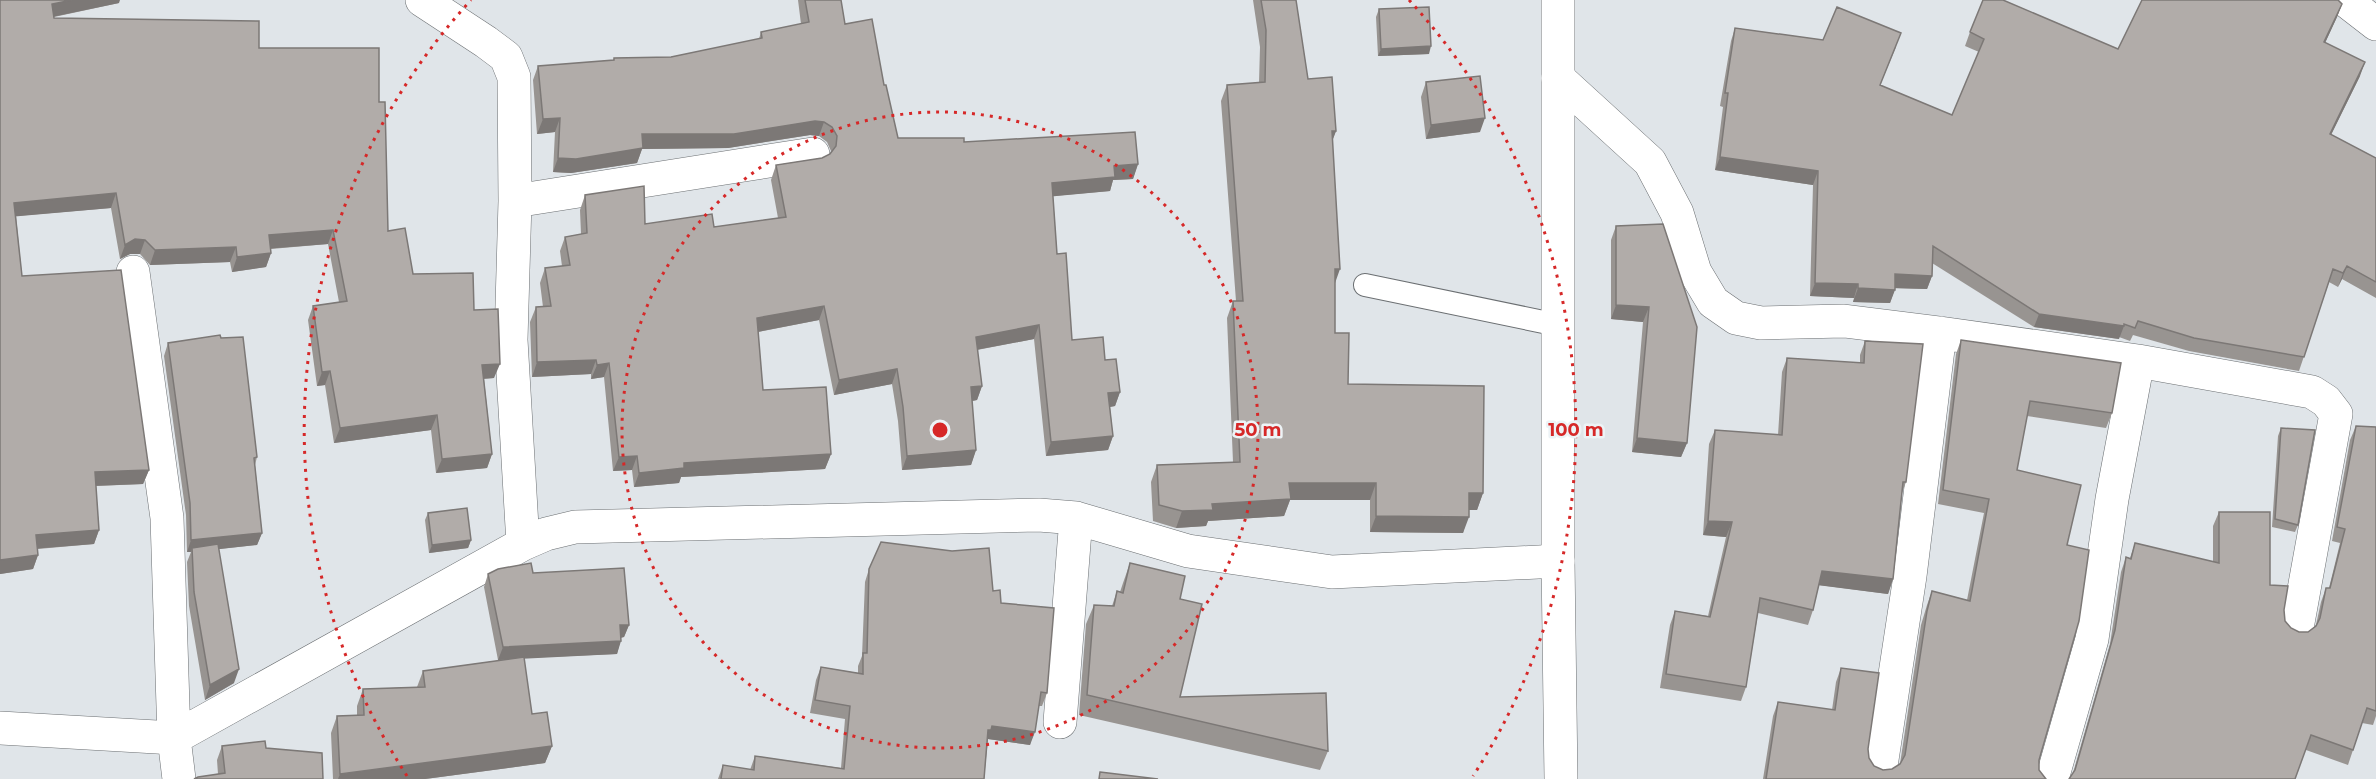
<svg xmlns="http://www.w3.org/2000/svg" width="2376" height="779" viewBox="0 0 2376 779" font-family="Montserrat,sans-serif">
  <style>
    .lines { fill: none; stroke-linecap: round; stroke-linejoin: round }
    .lane-casing { stroke: #6b6f72; stroke-width: 24 }
    .street-casing { stroke: #6b6f72; stroke-width: 34 }
    .secondary-casing { stroke: #6b6f72; stroke-width: 34 }
    .lane { stroke: #fff; stroke-width: 22 }
    .street { stroke: #fff; stroke-width: 33 }
    .secondary { stroke: #fff; stroke-width: 33 }
    .wall { fill: #989491 }
    .shaded-wall { fill: #7c7876 }
    .building { fill: #b1aca9; stroke: #7c7876; stroke-width: 1.5 }
    .ring { fill: none; stroke: #d62828; stroke-width: 3; stroke-dasharray: 3 6 }
    .centre { fill: #d62828; stroke: #edf3f6; stroke-width: 3 }
    .ring-label { font-size: 18px; text-anchor: middle; font-weight: bold; fill: #d62828; stroke: #edf3f6; stroke-width: 5; stroke-linejoin: round; paint-order: stroke }
  </style>
  <rect width="100%" height="100%" fill="#e0e5e9"/>
  <g class="lines">
    <g class="lane-casing">
      <path id="lane" d="M1365 285 1558 325"/>
    </g>
    <g class="street-casing">
      <path id="street" d="M422 0 486 42 506 57 514 77 515 201 511 340 523 544
        M2345 0 2376 24
        M1558 78 1650 162 1677 213 1695 272 1713 302 1736 318 1761 323 1844 321 1940 333 2138 361 2312 392 2326 401 2336 414 2297 628
        M515 201 813 154
        M133 272 167 518 174 738 179 779
        M1060 722 1076 518
        M0 728 174 738 523 544 546 534 575 527 1039 515 1076 518 1188 551 1332 572 1558 561
        M1881 766 1910 576 1940 333
        M2052 779 2092 639 2112 499 2138 361"/>
    </g>
    <g class="secondary-casing">
      <path id="secondary" d="M1558 0V561L1561 779"/>
    </g>
    <use href="#lane" class="lane"/>
    <use href="#street" class="street"/>
    <use href="#secondary" class="secondary"/>
  </g>
  <path class="wall" d="M0 0 119 3 54 17V18L259 48 379 102 388 231 413 274 474 310 494 378 484 379 492 454 487 468 436 473 431 430 334 443 325 385 317 386 308 320 313 306 339 302 328 244 271 249V253L266 267 232 272 230 262 150 265 140 254H130L120 259 111 208 16 216 22 276 149 470 143 484 96 486 99 530 94 544 38 549V555L33 569 0 574Z
    M798 0H841L845 24 884 85 898 138 964 142 1138 164 1133 179 1113 180 1110 191 1053 196 1057 254 1072 340 1105 360 1120 392 1115 406 1110 407 1113 436 1108 450 1046 456 1034 339 977 350 982 386 977 400 972 401 976 450 971 465 902 470 898 421 892 384 834 395 819 320 758 332 763 390 831 454 825 469 681 477 679 483 634 487 632 470 613 471 604 377 591 379V374L532 377 530 322 536 307H543L540 283 545 268 562 266 560 251 565 237 581 234 580 210 585 195 645 224 714 227 778 218 771 180 776 165 822 158 830 154 831 151 827 142 819 136 810 135 728 148 642 149 637 163 571 173 553 172 555 132 537 134 533 80 538 66 613 61 614 58 671 57 759 39 761 32 801 24Z
    M1253 0H1296L1308 79 1336 131 1332 141 1335 284V333L1348 384 1483 493 1477 510H1469L1463 533 1370 532V500H1290L1284 516 1208 521 1206 526 1176 528 1153 521 1151 482 1157 465 1233 462 1227 318 1233 301H1236L1221 101 1227 85 1259 83 1260 47Z
    M2342 4 2337 17 2325 43 2360 76 2331 135 2376 158V298L2342 279 2338 287 2329 282 2299 371 2189 351 2133 335 2130 341 2119 337V339L2034 327 1932 263V276L1927 289 1895 288 1890 303 1853 302 1854 298 1810 296 1813 185 1715 170 1723 107 1720 106 1731 41 1735 28 1823 40 1896 47 1880 85 1952 115 1979 52 1965 46 1970 32 2118 49Z
    M1379 9 1429 54 1378 56 1376 17Z
    M1426 82 1480 132 1426 139 1421 97Z
    M1663 224 1687 443 1681 457 1632 452 1643 322 1611 319V240L1616 226Z
    M1961 340 2112 413 2106 428 2027 416 2017 470 2067 545 2039 760V770L2046 779H1763L1773 716 1778 702 1832 710 1836 682 1841 668 1868 749 1869 758 1874 766 1883 770 1892 769 1900 764 1921 625 1927 605 1932 591 1967 600 1984 513 1938 504 1956 354Z
    M1865 341 1906 482 1902 493 1893 579 1888 594 1819 585 1813 610 1808 625 1758 613 1746 687 1741 701 1660 688 1670 625 1675 611 1708 616 1726 537 1703 535 1709 444 1715 430 1778 435 1782 372 1787 358 1860 363V355Z
    M168 343 257 457 255 465 262 533 257 545 219 549 234 683 205 700 189 606 187 562 191 552H187L186 515 164 356Z
    M2356 426 2376 427V716L2373 725 2362 723 2348 765 2306 750 2073 773 2110 644 2121 572 2126 557 2130 558 2135 543 2213 562V526L2219 512 2270 585 2284 610 2285 621 2291 628 2299 632H2308L2316 625 2321 602 2326 588H2329L2340 543 2332 541 2350 440Z
    M2281 428 2298 525 2295 532 2272 527 2278 436Z
    M428 513 471 540 468 548 429 553 425 520Z
    M1130 563 1180 599V697L1328 751 1320 770 1079 715 1086 624 1094 605 1112 606 1117 591 1120 592 1123 583Z
    M869 569 993 591 1001 603 1047 693 1042 706H1039L1030 745 988 739 984 779H718L723 765 750 770 755 756 841 768 845 719 810 713 816 680 821 667 858 673V666L862 656 865 582Z
    M533 573 629 625 624 637 621 638 617 654 524 658 532 714 552 746 545 763 425 779H333L331 733 337 716 357 715V706L363 689 417 687 423 671 509 659 498 660 484 587 488 574Z
    M222 746 266 748 323 779 218 774 217 760Z"/>
  <path class="shaded-wall" d="M72 0H120L119 3 47 18 52 4Z
    M2342 4 2337 17 2319 56 2324 42Z
    M1431 46 1429 54 1378 56 1381 49Z
    M2365 62 2360 76 2325 147 2330 134Z
    M560 118 555 132 537 134 543 119Z
    M1485 118 1480 132 1426 139 1431 125Z
    M815 121 824 122 819 136 810 135 728 148 642 149 637 163 571 173 553 172 558 158 642 134Z
    M1332 131H1336L1330 147Z
    M1720 157 1818 171 1813 185 1715 170Z
    M1138 164 1133 179 1113 180 1110 191 1046 197 1052 183 1114 166Z
    M116 193 111 208 9 217 14 203Z
    M333 230 328 244 264 249 269 235Z
    M135 239 145 240 140 254H130L120 259 125 245Z
    M236 247 230 262 150 265 155 250Z
    M271 253 266 267 232 272 237 257Z
    M2347 266 2342 279 2338 287 2343 273Z
    M1335 269H1340L1334 286Z
    M1895 274 1932 276 1927 289 1890 288Z
    M1815 283 1858 284 1854 298 1810 296Z
    M1858 288 1895 290 1890 303 1853 302Z
    M1616 305 1649 307 1643 322 1611 319Z
    M824 306 819 320 752 333 757 318Z
    M2039 314 2124 326 2119 339 2034 327Z
    M1039 325 1034 339 970 351 976 337Z
    M596 360 591 374 532 377 537 362Z
    M609 363 604 377 591 379 597 365Z
    M500 364 494 378 477 379 482 365Z
    M897 369 892 384 834 395 839 380Z
    M330 371 325 385 317 386 322 372Z
    M982 386 977 400 966 402 971 387Z
    M1120 392 1115 406 1103 408 1108 393Z
    M437 415 431 430 334 443 340 428Z
    M1113 436 1108 450 1046 456 1051 442Z
    M1637 438 1687 443 1681 457 1632 452Z
    M976 450 971 465 902 470 907 456Z
    M492 454 487 468 436 473 442 459Z
    M831 454 825 469 681 477 679 483 634 487 639 473 684 463Z
    M637 456 632 470 613 471 619 457Z
    M149 470 143 484 90 486 95 472Z
    M1289 483H1376L1370 500H1290L1284 516 1208 521 1206 526 1176 528 1182 511 1212 504Z
    M1469 493H1483L1477 510H1463Z
    M1376 516 1469 517 1463 533 1370 532Z
    M1708 521 1732 522 1726 537 1703 535Z
    M99 530 94 544 31 549 36 535Z
    M262 533 257 545 193 552 192 548 191 552H187L191 540Z
    M471 540 468 548 429 553 432 545Z
    M38 555 33 569 0 574V560Z
    M1822 571 1893 579 1888 594 1817 585Z
    M620 625H629L624 637 616 638Z
    M621 641 617 654 498 660 503 647Z
    M239 669 234 683 205 700 210 685Z
    M992 726 1035 732 1030 745 988 739 987 743 988 730Z
    M552 746 545 763 425 779H338L340 774Z"/>
  <path class="building" d="M0 0H72L52 4 54 18 259 21V48H379V102H385L388 231 405 228 413 274 473 273 474 310 498 309 500 364 482 365 492 454 442 459 437 415 340 428 330 371 322 372 313 306 347 301 333 230 269 235 271 253 237 257 236 247 155 250 145 240 135 239 125 245 116 193 14 203 22 276 121 270 149 470 95 472 99 530 36 535 38 555 0 560Z
    M805 0H841L845 24 872 19 884 85H886L898 138H964V142L1135 132 1138 164 1114 166 1115 177 1052 183 1057 254 1066 253 1072 340 1103 337 1105 360 1116 359 1120 392 1108 393 1113 436 1051 442 1039 325 976 337 982 386 971 387 976 450 907 456 903 407 897 369 839 380 824 306 757 318 763 390 826 387 831 454 684 463V468L639 473 637 456 619 457 609 363 597 365 596 360 537 362 536 307 551 306 545 268 570 265 565 237 587 233 585 195 644 186 645 224 712 214 714 227 786 217 776 165 822 158 830 154 836 146 837 136 832 127 824 122 815 121 734 134H642L643 148 576 159 558 158 560 118 543 119 538 66 614 60V58L671 57 762 38 761 32 809 22Z
    M1261 0H1296L1308 79 1332 77 1336 131H1332L1340 269H1335V333H1349L1348 384 1484 386 1483 493H1469V517L1376 516V483H1289L1291 499 1212 504 1213 510 1182 511 1159 505 1157 465 1240 462 1233 301H1243L1227 85 1265 82 1266 30Z
    M1983 0H2003L2118 49 2142 0H2338L2342 4 2324 42 2365 62 2330 134 2376 158V282L2347 266 2343 273 2333 269 2304 357 2194 338 2138 321 2135 328 2124 324V326L2039 314 1933 246 1932 276 1895 274V290L1858 288V284L1815 283 1818 171 1720 157 1728 93H1725L1735 28 1823 40 1837 7 1901 33 1880 85 1952 115 1984 39 1970 32Z
    M1429 7 1431 46 1381 49 1379 9Z
    M1480 76 1485 118 1431 125 1426 82Z
    M1663 224 1697 327 1687 443 1637 438 1649 307 1616 305V226Z
    M220 335 221 338 243 337 257 457 254 458 262 533 191 540 190 503 168 343Z
    M1961 340 2121 363 2112 413 2030 401 2017 470 2081 485 2067 545 2089 550 2079 621 2039 760V770L2046 779H1766L1778 702 1835 710 1841 668 1879 673 1868 749 1869 758 1874 766 1883 770 1892 769 1900 764 1905 755 1927 611 1932 591 1970 601 1989 499 1943 490Z
    M1865 341 1923 344 1906 482H1903L1893 579 1822 571 1813 610 1760 598 1746 687 1666 674 1675 611 1710 617 1732 522 1708 521 1715 430 1782 435 1787 358 1864 363Z
    M2356 426 2376 427V711L2367 708 2353 750 2311 735 2295 779H2069L2075 770 2115 630 2126 557 2131 559 2135 543 2219 563V512H2270V585L2288 586 2284 610 2285 621 2291 628 2299 632H2308L2316 626 2320 618 2326 588H2330L2345 529 2337 527Z
    M2281 428 2315 430 2298 525 2275 519Z
    M467 508 471 540 432 545 428 513Z
    M881 542 952 551 989 548 993 591 1000 590 1001 603 1054 608 1047 693 1041 692 1035 732 992 726 991 730H988L984 779H721L723 765 754 770 755 756 844 769 850 706 815 700 821 667 863 674V653H867L869 569Z
    M218 544 239 669 210 685 194 592 192 548Z
    M531 563 533 573 624 568 629 625H620L621 641 503 647 488 574 498 569Z
    M1130 563 1185 576 1180 599 1202 604 1180 697 1326 693 1328 751 1087 695 1094 605 1114 606 1117 591 1123 593Z
    M524 657 532 714 547 712 552 746 340 774 337 716 364 715 363 689 425 687 423 671Z
    M265 741 266 748 322 753 323 779H194L198 777 225 773 222 746Z
    M1100 772 1158 779H1099Z"/>
  <g class="ring">
    <circle cx="940" cy="430" r="318"/>
    <path d="M407 776A636 636 0 0 1 471 0M1409 0A636 636 0 0 1 1473 776"/>
  </g>
  <circle cx="940" cy="430" r="9" class="centre"/>
  <g class="ring-label">
    <text x="1258" y="436">50 m</text>
    <text x="1576" y="436">100 m</text>
  </g>
</svg>
